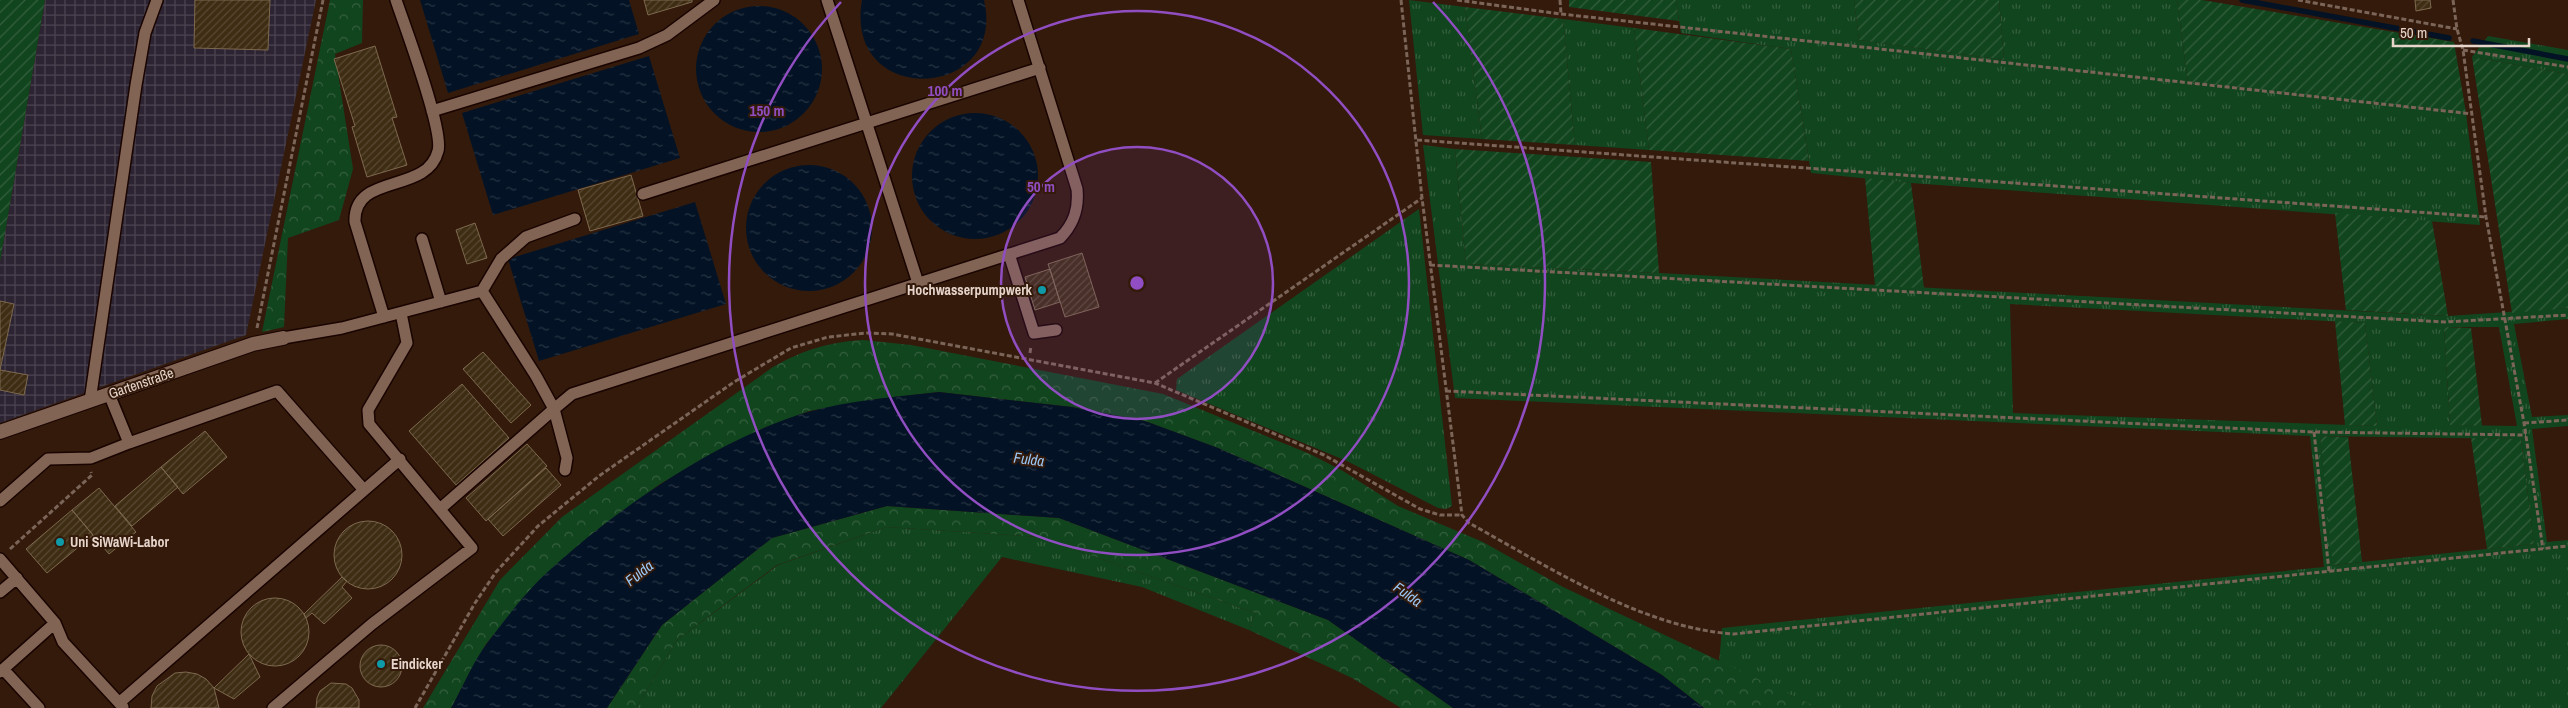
<svg xmlns="http://www.w3.org/2000/svg" width="2568" height="708" viewBox="0 0 2568 708" font-family="'Archivo Narrow',sans-serif">
  <style>
    .industrial { fill: url(#industrial-grid) }
    .grass { fill: url(#grass-tufts); fill-rule: evenodd }
    .forest { fill: url(#forest-crowns) }
    .garden { fill: url(#garden-furrows) }
    .water { fill: url(#water-ripples) }
    .lines { fill: none; stroke-linecap: round; stroke-linejoin: round }
    .stream { stroke: #031325; stroke-width: 5.5 }
    .building { fill: url(#building-hatch); stroke: #7d694f }
    .service-casing { stroke: #190400; stroke-width: 14 }
    .minor-casing { stroke: #190400; stroke-width: 16 }
    .path { stroke: #7b6458; stroke-width: 3; stroke-dasharray: 5 2.5; stroke-linecap: butt }
    .service { stroke: #826454; stroke-width: 11 }
    .minor { stroke: #826454; stroke-width: 14 }
    .ring { fill: none; stroke: #914ec2; stroke-width: 2.5 }
    .culture-dot { fill: #0f9aa8; stroke: #331a0b; stroke-width: 2 }
    .labels { text-anchor: middle; dominant-baseline: central; stroke-width: 4; stroke-linejoin: round; paint-order: stroke }
    .poi-label { font-size: 14px; font-weight: bold; fill: #e7d5cc; stroke: #331a0b; text-anchor: start }
    .street-label { font-size: 14px; fill: #e7d5cc; stroke: #331a0b }
    .water-label { font-size: 15px; font-style: italic; fill: #9ac8f7; stroke: #331a0b }
    .centre { fill: #914ec2; stroke: #331a0b; stroke-width: 2.5 }
    .ring-label { font-size: 15px; text-anchor: middle; font-weight: bold; fill: #914ec2; stroke: #331a0b; stroke-width: 4; stroke-linejoin: round; paint-order: stroke }
  </style>
  <defs>
    <pattern id="industrial-grid" width="8" height="8" patternUnits="userSpaceOnUse" patternTransform="scale(1.25)"><rect width="8" height="8" fill="#2d2433"/><path d="M0 4h8M4 0v8" fill="none" stroke="#4b434f"/></pattern>
    <pattern id="grass-tufts" width="24" height="20" patternUnits="userSpaceOnUse" patternTransform="scale(1.25)"><rect width="24" height="20" fill="#11451e"/><path d="M3 7l-1-3M5 7V3M7 7l1-3M15 17l-1-3M17 17v-4M19 17l1-3" fill="none" stroke="#345f3e"/></pattern>
    <pattern id="forest-crowns" width="20" height="18" patternUnits="userSpaceOnUse" patternTransform="scale(1.25)"><rect width="20" height="18" fill="#11451e"/><path d="M2 6a3 3 0 1 1 6 0M12 15a3 3 0 1 1 6 0" fill="none" stroke="#345f3e"/></pattern>
    <pattern id="garden-furrows" width="10" height="10" patternUnits="userSpaceOnUse" patternTransform="scale(1.25)"><rect width="10" height="10" fill="#11451e"/><path d="M-1 1l2-2M0 10L10 0M9 11l2-2" fill="none" stroke="#345f3e"/></pattern>
    <pattern id="water-ripples" width="26" height="14" patternUnits="userSpaceOnUse" patternTransform="scale(1.25)"><rect width="26" height="14" fill="#031325"/><path d="M2 4q2-2 4 0t4 0M15 11q2-2 4 0t4 0" fill="none" stroke="#283443"/></pattern>
    <pattern id="building-hatch" width="6" height="6" patternUnits="userSpaceOnUse" patternTransform="scale(1.25)"><rect width="6" height="6" fill="#3e2c13"/><path d="M-1 1l2-2M0 6l6-6M5 7l2-2" fill="none" stroke="#5a4a34"/></pattern>
  </defs>
  <rect width="100%" height="100%" fill="#331a0b"/>
  <path class="industrial" d="M45 0H316L246 335 0 423V262Z"/>
  <path class="grass" d="M1409 0 1465 7 1482 139 1423 135Z
    M1676 0H1854L1859 40 2004 60 1999 0H2177L2188 82 2466 113 2480 225 1911 183 1811 173 1791 49 1681 33Z
    M1563 19 1634 28 1649 150 1575 145Z
    M2488 36 2568 50V74L2472 57Z
    M1423 145 1455 149 1466 264 1659 273 2448 316 2568 308V319L2514 324 2532 417 2568 415V426L2532 429 2547 542 2568 540V708H1819L1719 663 1722 628 2324 567 2310 436 1455 398ZM2010 304 2365 323 2377 426 2013 413ZM2444 327H2499L2517 426 2450 425ZM2320 436 2521 439 2534 544 2334 565Z
    M1419 209 1452 506 1446 509 1438 508 1349 462 1176 390 1177 379Z
    M887 527 1039 537 1255 613 1249 630 1142 587 1002 557 881 708H636L677 640 778 565Z"/>
  <path class="forest" d="M330 0H363L362 43 335 54 353 169 339 220 288 238 284 327 262 332Z
    M863 340 911 345 1163 394 1310 454 1343 471 1398 506 1483 542 1563 587 1819 708H1704L1662 675 1469 560 1218 448 1145 421 1072 407 939 392 877 399 809 411 766 427 726 446 660 484 592 534 540 580 486 644 451 708H423L500 580 562 517 773 367C803 350 829 342 863 340Z
    M887 506 1059 518 1328 620 1453 708H1401L1352 678 1249 630 1255 613 1039 537 887 527 777 565 677 640 636 708H607L662 625 772 538Z"/>
  <path class="garden" d="M0 0H45L0 262Z
    M1569 0H1676L1679 21 1569 7Z
    M1854 0H1999L2004 60 1859 40Z
    M2177 0H2202L2454 42 2466 113 2188 82Z
    M1465 7 1563 19 1575 145 1482 139Z
    M1634 28 1791 49 1809 161 1649 150Z
    M2472 57 2568 74V308L2512 313Z
    M1455 149 1651 162 1659 273 1466 264Z
    M1865 178 1911 183 1924 288 1875 286Z
    M2335 213 2432 221 2448 316 2346 310Z
    M2335 321 2365 323 2377 426 2345 425Z
    M2444 327 2471 328 2482 426 2450 425Z
    M2320 436 2348 437 2362 562 2333 565Z
    M2471 438 2521 439 2534 544 2487 549Z"/>
  <path class="water" d="M420 0H629L639 34 448 93Z
    M862 0H984C1008 101 843 109 862 0Z
    M696 69a63 63 0 1 1 126 0a63 63 0 1 1-126 0Z
    M649 56 680 158 493 215 462 113Z
    M912 176a63 63 0 1 1 126 0a63 63 0 1 1-126 0Z
    M746 228a63 63 0 1 1 126 0a63 63 0 1 1-126 0Z
    M695 202 726 304 539 361 508 259Z
    M939 392 1072 407 1145 421 1218 448 1469 560 1662 675 1704 708H1453L1328 620 1059 518 887 506 772 538 662 625 607 708H451C463 687 473 661 488 642 504 621 522 597 541 578 613 511 714 440 808 412 850 400 896 397 939 392Z"/>
  <g class="lines">
    <path class="stream" d="M2242 0 2449 38
      M2473 41 2568 59"/>
  </g>
  <path class="building" d="M195 0H270L268 50 194 48Z
    M644 0H692V2L648 15Z
    M2415 0H2430L2431 8 2416 11Z
    M375 46 397 117 392 118 407 165 367 177 352 127 355 126 334 59Z
    M631 175 643 216 590 231 578 190Z
    M475 223 487 258 467 264 456 230Z
    M1082 253 1099 307 1065 317 1048 264Z
    M1050 269 1060 302 1035 310 1025 277Z
    M0 301 14 304 0 370 28 375 24 395 0 390Z
    M483 352 531 405 511 423 463 369Z
    M462 384 509 438 456 485 409 431Z
    M205 431 227 457 183 494 161 467Z
    M527 444 547 466 486 521 466 498Z
    M161 467 178 487 132 526 115 506Z
    M546 468 561 485 503 536 488 519Z
    M99 488 136 532 109 554 72 510Z
    M72 510 93 535 47 573 26 549Z
    M334 555a34 34 0 1 1 68 0a34 34 0 1 1-68 0Z
    M342 577 347 581 342 587 352 598 324 624 312 613 306 618 304 614Z
    M241 632a34 34 0 1 1 68 0a34 34 0 1 1-68 0Z
    M360 666a21 21 0 1 1 42 0a21 21 0 1 1-42 0Z
    M249 654 260 677 234 699 214 688Z
    M186 672 197 674 206 679 214 688 219 708H151L152 696 157 686 175 673Z
    M331 683 346 684 352 688 359 700V708H316L317 698 320 691Z"/>
  <g class="lines">
    <g class="service-casing">
      <path id="service" d="M827 0 918 283
        M432 111 639 48 667 35 714 0
        M643 194 1040 68
        M422 239 441 302
        M1009 254 1034 333 1056 330
        M482 291 501 259 526 237 575 219
        M384 317 355 222C353 172 427 195 438 151 444 130 405 27 396 0
        M283 338 342 328 482 291 536 376 554 409 572 394 1060 238C1074 224 1079 209 1077 189L1018 0
        M90 401 136 85 145 33 157 0
        M129 443 277 391 364 490
        M0 501 48 459 91 458 129 443 109 394
        M440 509 554 409 567 458 565 470
        M0 559 55 623 63 642 123 707
        M0 592 17 578
        M3 669 39 708
        M0 672 55 623
        M119 703 400 459
        M273 708 372 624 472 548 369 424 368 410 407 343 401 313"/>
    </g>
    <g class="minor-casing">
      <path id="minor" d="M0 432 253 344 283 338"/>
    </g>
    <path class="path" d="M1401 0 1422 198 1462 515 1469 523C1549 567 1642 628 1734 634L2568 546
      M1457 0 1561 14 2473 114
      M1560 0 1561 14
      M2298 0 2457 29
      M2453 0 2457 29 2463 50 2486 217 2524 423 2543 549
      M2463 50 2568 67
      M1417 140 2486 217
      M1430 265 2445 322 2568 315
      M257 328 323 0
      M1030 353 1031 346
      M1155 383 1422 198
      M1446 391 2314 432 2526 435
      M2524 423 2568 420
      M2314 432 2329 571
      M10 549 92 475 91 472
      M415 708 475 603 496 572 538 526 599 476 734 382 791 348 828 337 867 333 892 334 1155 383 1324 455 1420 509 1440 515H1461"/>
    <use href="#service" class="service"/>
    <use href="#minor" class="minor"/>
  </g>
  <circle cx="1137" cy="283" r="136" fill="#914ec2" fill-opacity=".12"/>
  <g class="ring">
    <circle cx="1137" cy="283" r="136"/>
    <circle cx="1137" cy="283" r="272"/>
    <path d="M1433 2A408 408 0 1 1 841 2"/>
  </g>
  <g class="culture-dot">
    <circle cx="1042" cy="290" r="5"/>
    <circle cx="60" cy="542" r="5"/>
    <circle cx="381" cy="664" r="5"/>
  </g>
  <g class="labels">
    <g class="poi-label">
      <text x="1032" y="290" text-anchor="end">Hochwasserpumpwerk</text>
      <text x="70" y="542">Uni SiWaWi-Labor</text>
      <text x="391" y="664">Eindicker</text>
    </g>
    <g class="street-label">
      <text transform="translate(141 383) rotate(-19)">Gartenstraße</text>
    </g>
    <g class="water-label">
      <text transform="translate(1029 459) rotate(7)">Fulda</text>
      <text transform="translate(639 573) rotate(-38)">Fulda</text>
      <text transform="translate(1408 594) rotate(35)">Fulda</text>
    </g>
  </g>
  <circle cx="1137" cy="283" r="8" class="centre"/>
  <g class="ring-label">
    <text x="945" y="96">100 m</text>
    <text x="767" y="116">150 m</text>
    <text x="1041" y="192">50 m</text>
  </g>
  <path d="M2393 38v8h136v-8" fill="none" stroke="#e7d5cc" stroke-width="2.5"/>
  <text x="2400" y="38" font-size="15" fill="#e7d5cc" stroke="#331a0b" stroke-width="4" paint-order="stroke">50 m</text>
</svg>
